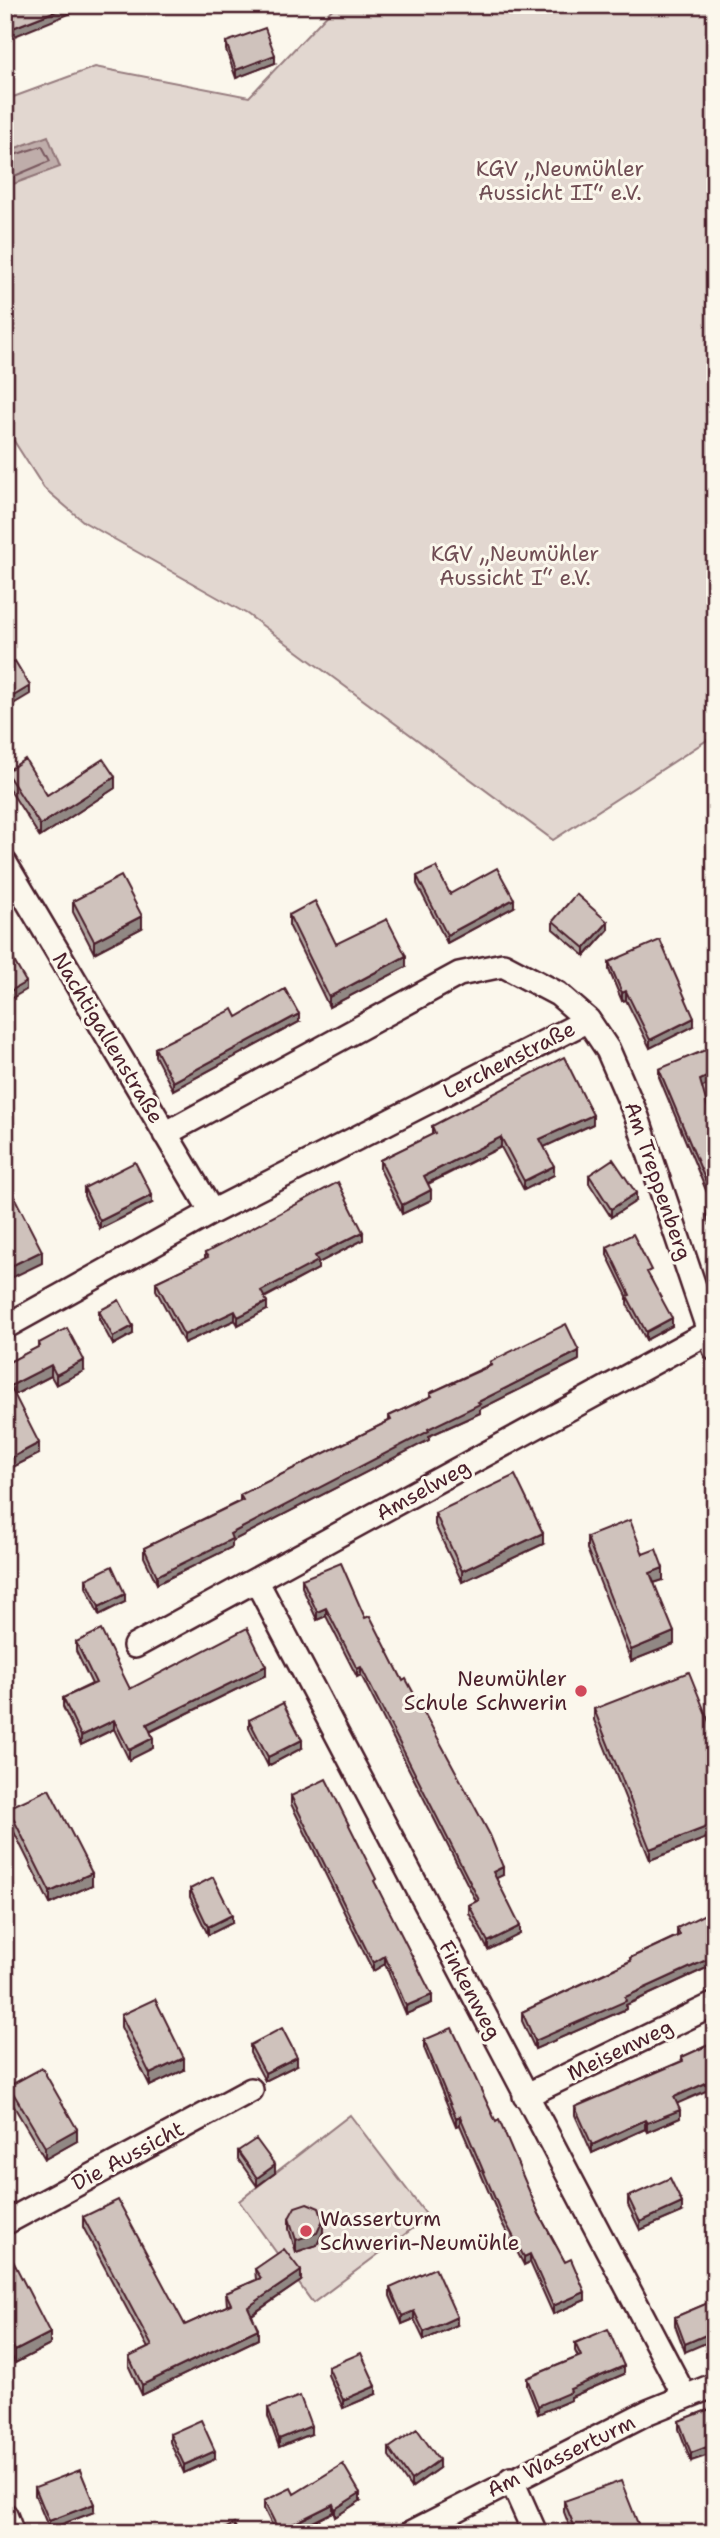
<svg xmlns="http://www.w3.org/2000/svg" width="720" height="2538" viewBox="0 0 720 2538" font-family="'Shantell Sans',sans-serif">
  <style>
    .green { fill: #e2d7d0; stroke: #967b7e; stroke-width: 2 }
    .water { fill: #bfadaa; stroke: #907477; stroke-width: 2 }
    .lines { fill: none; stroke-linecap: round; stroke-linejoin: round }
    .shore { stroke: #79585e; stroke-width: 2 }
    .street-casing { stroke: #4a1f2b; stroke-width: 28 }
    .street { stroke: #fbf7ec; stroke-width: 23 }
    .wall { fill: #b2a7a2; stroke: #4a1f2b; stroke-width: 2 }
    .shaded-wall { fill: #918884; stroke: #4a1f2b; stroke-width: 2 }
    .building { fill: #cfc2bc; stroke: #4a1f2b; stroke-width: 2 }
    .poi-dot { fill: #d1495b; stroke: #fbf7ec; stroke-width: 2.5 }
    .labels { text-anchor: middle; dominant-baseline: central; stroke-width: 6; stroke-linejoin: round; paint-order: stroke }
    .park-label { font-size: 21px; fill: #704d54; stroke: #fbf7ec }
    .street-label { font-size: 21px; fill: #4a1f2b; stroke: #fbf7ec }
    .poi-label { font-size: 21px; fill: #4a1f2b; stroke: #fbf7ec; text-anchor: end }
  </style>
  <rect width="100%" height="100%" fill="#fbf7ec"/>
  <filter id="ink" filterUnits="userSpaceOnUse"><feTurbulence type="fractalNoise" baseFrequency=".0143" numOctaves="2"/><feDisplacementMap in="SourceGraphic" scale="14" xChannelSelector="R" yChannelSelector="G"/><feConvolveMatrix kernelMatrix="1 2 1 2 8 2 1 2 1" color-interpolation-filters="sRGB"/></filter>
  <g filter="url(#ink)">
    <path class="green" d="M336 5H715V742L712 737 553 840 247 614 84 522 44 488 5 427V100L95 67 249 97Z
      M350 2115 428 2217 313 2303 239 2201Z"/>
    <path class="water" d="M48 136 60 167 5 187V152Z"/>
    <g class="lines">
      <path class="shore" d="M5 158 42 146 50 161 5 180"/>
      <g class="street-casing">
        <path id="street" d="M5 863 212 1212
          M165 1134 459 974 503 965 558 994 588 1020 608 1050 637 1117 715 1349
          M5 1327 212 1212 588 1020
          M257 1582 685 2397
          M135 1646 709 1332
          M525 2096 715 2004
          M5 2223 251 2090
          M511 2479 535 2533
          M5 2515 12 2533
          M411 2533 648 2412 715 2385"/>
      </g>
      <use href="#street" class="street"/>
    </g>
    <path class="wall" d="M226 42 275 63 236 78 226 50Z
      M6 772 47 795 115 788 40 837 6 784Z
      M417 876 450 894 514 907 447 943 417 884Z
      M73 901 142 928 94 953 73 912Z
      M289 915 336 944 406 967 329 1007 289 925Z
      M553 921 608 930 585 956 553 929Z
      M609 962 694 1026 650 1048 626 1000 622 1001 609 970Z
      M237 1017 299 1022 173 1090 155 1056V1048Z
      M659 1069 715 1082 702 1087 711 1119 715 1118V1241L707 1217V1209L713 1207 659 1077Z
      M593 1124 544 1147 554 1175 524 1190 501 1147 428 1184 431 1200 402 1214 380 1169V1160L432 1135V1126Z
      M589 1175 636 1201 611 1217 589 1183Z
      M84 1188 152 1203 100 1229 84 1196Z
      M363 1240 318 1263V1269L264 1298 267 1310 238 1325 235 1320 184 1343 156 1290V1282L205 1259V1253Z
      M607 1247 651 1279 672 1326 646 1340 627 1304V1296L607 1255Z
      M99 1311 133 1334 113 1345 99 1319Z
      M39 1343 84 1371 56 1385 51 1376 14 1395 39 1454 11 1468 5 1456V1364L39 1347Z
      M579 1360 480 1409V1413L429 1436V1440L232 1541V1547L157 1584 144 1557V1548L240 1501V1495L389 1421V1416L430 1397V1393L490 1365V1362Z
      M435 1513 543 1544 462 1582 435 1525Z
      M587 1537 643 1554 663 1580 654 1583 674 1644 631 1661 587 1549Z
      M86 1579 125 1602 99 1615 86 1587Z
      M302 1579 365 1618 403 1681 503 1875 496 1878 520 1934 488 1950 469 1913V1905L476 1901 361 1675 357 1677 326 1616 317 1620 302 1587Z
      M76 1642 130 1689 266 1675 150 1732 153 1748 129 1760 114 1729 81 1745 63 1707V1698L92 1684 76 1651Z
      M594 1709 715 1737V1837L714 1835 650 1860 594 1720Z
      M249 1720 302 1748 268 1766 249 1728Z
      M291 1796 376 1885 432 2003 406 2014 385 1964 373 1971 291 1804Z
      M8 1808 92 1885 50 1904 8 1820Z
      M190 1889 232 1923 208 1935 190 1897Z
      M715 1924V1964L626 2005V2009L535 2049 522 2021V2012L630 1961V1958L677 1936V1928Z
      M121 2015 184 2070 150 2086 121 2027Z
      M424 2040 496 2122 539 2214 585 2300 553 2314 530 2262 524 2265 502 2223 460 2125 456 2126 424 2048Z
      M713 2043 677 2104 680 2118 647 2132 645 2129 592 2153 575 2115V2107L682 2061V2057Z
      M250 2045 297 2065 265 2081 250 2053Z
      M9 2086 77 2141 45 2159 9 2098Z
      M238 2151 275 2173 257 2186 238 2159Z
      M628 2197 682 2212 640 2230 628 2205Z
      M83 2217 185 2325 227 2306 226 2293 256 2280 255 2269 301 2281 252 2315 258 2339 142 2395 129 2367V2357L148 2348 83 2227Z
      M289 2218 323 2232 317 2245 296 2252 289 2229Z
      M5 2260 50 2345 15 2363 5 2343Z
      M390 2288 457 2325 424 2340 414 2319 402 2324 390 2296Z
      M715 2300 685 2352 675 2325V2317Z
      M575 2343 624 2374 571 2397V2400L538 2414 527 2386V2378L578 2357 575 2351Z
      M328 2367 376 2394 343 2408 328 2375Z
      M268 2408 311 2434 279 2447 268 2416Z
      M710 2409 691 2461 679 2429V2421Z
      M170 2434 215 2459 184 2473 170 2442Z
      M389 2448 439 2468 411 2488 389 2456Z
      M35 2487 94 2512 49 2529 35 2495Z
      M294 2494 360 2501 335 2517 333 2512 291 2533H276L264 2509V2501Z
      M564 2501 638 2533H572L564 2512Z"/>
    <path class="shaded-wall" d="M71 5H91L5 40V31Z
      M275 55V63L236 78V70Z
      M30 686V694L5 709V701Z
      M115 777V788L40 837V825Z
      M514 899V907L447 943V935Z
      M142 916V928L94 953V941Z
      M608 922V930L585 956V948Z
      M406 956V967L329 1007V997Z
      M26 982V990L5 1002V994Z
      M626 991V1000L622 1001V993Z
      M299 1014V1022L173 1090V1082Z
      M694 1018V1026L650 1048V1040Z
      M715 1073V1082L700 1088V1080Z
      M593 1115V1124L540 1149V1139Z
      M501 1137V1147L424 1185V1176Z
      M554 1166V1175L524 1190V1181Z
      M431 1190V1200L402 1214V1205Z
      M636 1193V1201L611 1217V1209Z
      M152 1195V1203L100 1229V1221Z
      M363 1232V1240L318 1263V1269L261 1299V1291L315 1256Z
      M42 1251V1263L5 1281V1269Z
      M267 1302V1310L238 1325V1317Z
      M235 1311V1320L184 1343V1335Z
      M672 1318V1326L646 1340V1332Z
      M133 1326V1334L113 1345V1337Z
      M579 1351V1360L480 1409V1413L429 1436V1440L232 1541V1547L157 1584V1576L230 1534 478 1402Z
      M84 1360V1371L56 1385V1375Z
      M51 1365V1376L10 1397V1386Z
      M39 1443V1454L11 1468V1458Z
      M543 1533V1544L462 1582V1571Z
      M663 1568V1580L650 1584V1573Z
      M125 1594V1602L99 1615V1607Z
      M326 1608V1616L317 1620V1612Z
      M674 1632V1644L631 1661V1650Z
      M266 1666V1675L147 1733V1724Z
      M361 1667V1675L357 1677V1669Z
      M114 1720V1729L81 1745V1736Z
      M153 1738V1748L129 1760V1750Z
      M302 1740V1748L268 1766V1757Z
      M714 1824V1835L650 1860V1849Z
      M503 1867V1875L493 1880V1872Z
      M92 1873V1885L50 1904V1892Z
      M232 1915V1923L208 1935V1927Z
      M520 1926V1934L488 1950V1942Z
      M385 1956V1964L373 1971V1963Z
      M715 1956V1964L626 2005V2009L535 2049V2041L625 1997Z
      M432 1995V2003L406 2014V2006Z
      M297 2057V2065L265 2081V2073Z
      M184 2058V2070L150 2086V2074Z
      M715 2079V2087L674 2105V2097Z
      M680 2110V2118L647 2132V2123Z
      M460 2116V2125L456 2126V2118Z
      M645 2120V2129L592 2153V2145Z
      M77 2129V2141L45 2159V2147Z
      M275 2165V2173L257 2186V2178Z
      M682 2203V2212L640 2230V2222Z
      M323 2220V2232L317 2245 296 2252V2240Z
      M530 2254V2262L524 2265V2257Z
      M301 2271V2281L248 2317V2307Z
      M585 2292V2300L553 2314V2306Z
      M414 2311V2319L402 2324V2316Z
      M457 2317V2325L424 2340V2332Z
      M258 2329V2339L142 2395V2385Z
      M715 2331V2339L685 2352V2344Z
      M50 2333V2345L15 2363V2351Z
      M624 2366V2374L571 2397V2400L538 2414V2406L570 2389Z
      M376 2386V2394L343 2408V2400Z
      M311 2426V2434L279 2447V2439Z
      M715 2444V2453L691 2461V2453Z
      M215 2451V2459L184 2473V2465Z
      M439 2460V2468L411 2488V2480Z
      M360 2493V2501L335 2517V2509Z
      M94 2504V2512L49 2529V2521Z
      M333 2504V2512L291 2533H279V2531Z
      M638 2524V2533H613Z"/>
    <path class="building" d="M5 5H71L5 31Z
      M265 28 275 55 236 70 226 42Z
      M15 661 30 686 5 701V667Z
      M25 759 47 795 103 759 115 777 40 825 6 772Z
      M436 867 450 894 497 868 514 899 447 935 417 876Z
      M121 876 142 916 94 941 73 901Z
      M576 894 608 922 585 948 553 921Z
      M315 901 336 944 387 919 406 956 329 997 289 915Z
      M660 940 694 1018 650 1040 626 991 622 993 609 962Z
      M11 956 26 982 5 994V959Z
      M285 989 299 1014 173 1082 155 1048 233 1009 237 1017Z
      M715 1046V1073L700 1080 711 1119 715 1118V1203L659 1069Z
      M564 1057 593 1115 540 1139 554 1166 524 1181 501 1137 424 1176 431 1190 402 1205 380 1160 435 1133 432 1126Z
      M613 1159 636 1193 611 1209 589 1175Z
      M135 1162 152 1195 100 1221 84 1188Z
      M5 1179 42 1251 5 1269Z
      M338 1182 363 1232 315 1256 318 1261 261 1291 267 1302 238 1317 235 1311 184 1335 156 1282 208 1257 205 1253Z
      M715 1206V1233L707 1209Z
      M633 1234 651 1270 647 1272 672 1318 646 1332 627 1296 630 1295 607 1247Z
      M119 1300 133 1326 113 1337 99 1311Z
      M566 1324 579 1351 478 1402 480 1404 428 1429 429 1431 230 1534 232 1539 157 1576 144 1548 243 1500 240 1495 391 1420 389 1416 432 1396 430 1393 492 1365 490 1362Z
      M67 1328 84 1360 56 1375 51 1365 10 1386 39 1443 11 1458 5 1446V1364L40 1346 39 1343Z
      M515 1475 543 1533 462 1571 435 1513Z
      M630 1520 643 1554 656 1549 663 1568 650 1573 674 1632 631 1650 587 1537Z
      M341 1563 365 1618 370 1616 403 1681 406 1679 490 1835 503 1867 493 1872 520 1926 488 1942 469 1905 479 1900 361 1667 357 1669 326 1608 317 1612 302 1579Z
      M112 1566 125 1594 99 1607 86 1579Z
      M247 1628 266 1666 147 1724 153 1738 129 1750 114 1720 81 1736 63 1698 96 1683 76 1642 101 1630 130 1689Z
      M689 1672 715 1737V1826L714 1824 650 1849 594 1709Z
      M283 1703 302 1740 268 1757 249 1720Z
      M326 1779 376 1879 374 1881 432 1995 406 2006 385 1956 373 1963 291 1796Z
      M49 1789 92 1873 50 1892 8 1808Z
      M213 1877 232 1915 208 1927 190 1889Z
      M709 1912 715 1924V1956L625 1997 626 2001 535 2041 522 2012 631 1961 630 1958 680 1935 677 1928Z
      M155 1999 184 2058 150 2074 121 2015Z
      M282 2028 297 2057 265 2073 250 2045Z
      M452 2028 496 2122 499 2120 539 2214 565 2262 571 2259 585 2292 553 2306 530 2254 524 2257 502 2215 460 2116 456 2118 424 2040Z
      M713 2043 715 2046V2079L674 2097 680 2110 647 2123 645 2120 592 2145 575 2107 683 2061 682 2057Z
      M42 2068 77 2129 45 2147 9 2086Z
      M256 2139 275 2165 257 2178 238 2151Z
      M670 2178 682 2203 640 2222 628 2197Z
      M118 2200 185 2325 231 2304 226 2293 261 2278 255 2269 284 2249 301 2271 248 2307 258 2329 142 2385 129 2357 152 2346 83 2217Z
      M307 2203 319 2208 323 2220 317 2233 296 2240 289 2218 295 2207Z
      M11 2257 50 2333 15 2351 5 2331V2260Z
      M435 2268 457 2317 424 2332 414 2311 402 2316 390 2288Z
      M715 2300V2331L685 2344 675 2317Z
      M608 2329 624 2366 570 2389 571 2392 538 2406 527 2378 581 2356 575 2343Z
      M361 2353 376 2386 343 2400 328 2367Z
      M300 2396 311 2426 279 2439 268 2408Z
      M710 2409 715 2421V2444L691 2453 679 2421Z
      M201 2420 215 2451 184 2465 170 2434Z
      M417 2429 439 2460 411 2480 389 2448Z
      M343 2464 360 2493 335 2509 333 2504 279 2531 264 2501 291 2488 294 2494Z
      M80 2470 94 2504 49 2521 35 2487Z
      M621 2481 638 2524 613 2533H577L564 2501Z
      M234 2524 238 2533H216Z"/>
  </g>
  <g class="poi-dot">
    <circle cx="581" cy="1691" r="7"/>
    <circle cx="306" cy="2231" r="7"/>
  </g>
  <g class="labels">
    <g class="park-label">
      <text x="560" y="169">KGV „Neumühler<tspan x="560" dy="24">Aussicht II“ e.V.</tspan></text>
      <text x="515" y="554">KGV „Neumühler<tspan x="515" dy="24">Aussicht I“ e.V.</tspan></text>
    </g>
    <g class="street-label">
      <text transform="translate(108 1038) rotate(59)">Nachtigallenstraße</text>
      <text transform="translate(509 1060) rotate(-27)">Lerchenstraße</text>
      <text transform="translate(658 1181) rotate(71)">Am Treppenberg</text>
      <text transform="translate(423 1490) rotate(-29)">Amselweg</text>
      <text transform="translate(470 1990) rotate(62)">Finkenweg</text>
      <text transform="translate(620 2050) rotate(-26)">Meisenweg</text>
      <text transform="translate(128 2156) rotate(-28)">Die Aussicht</text>
      <text transform="translate(561 2456) rotate(-26)">Am Wasserturm</text>
    </g>
    <g class="poi-label">
      <text x="567" y="1679">Neumühler<tspan x="567" dy="24">Schule Schwerin</tspan></text>
      <text x="320" y="2219" text-anchor="start">Wasserturm<tspan x="320" dy="24">Schwerin-Neumühle</tspan></text>
    </g>
  </g>
  <rect width="720" height="2538" fill="none" stroke="#fbf7ec" stroke-width="28"/>
  <rect x="14" y="14" width="692" height="2510" fill="none" stroke="#4a1f2b" stroke-width="2.5" filter="url(#ink)"/>
</svg>
